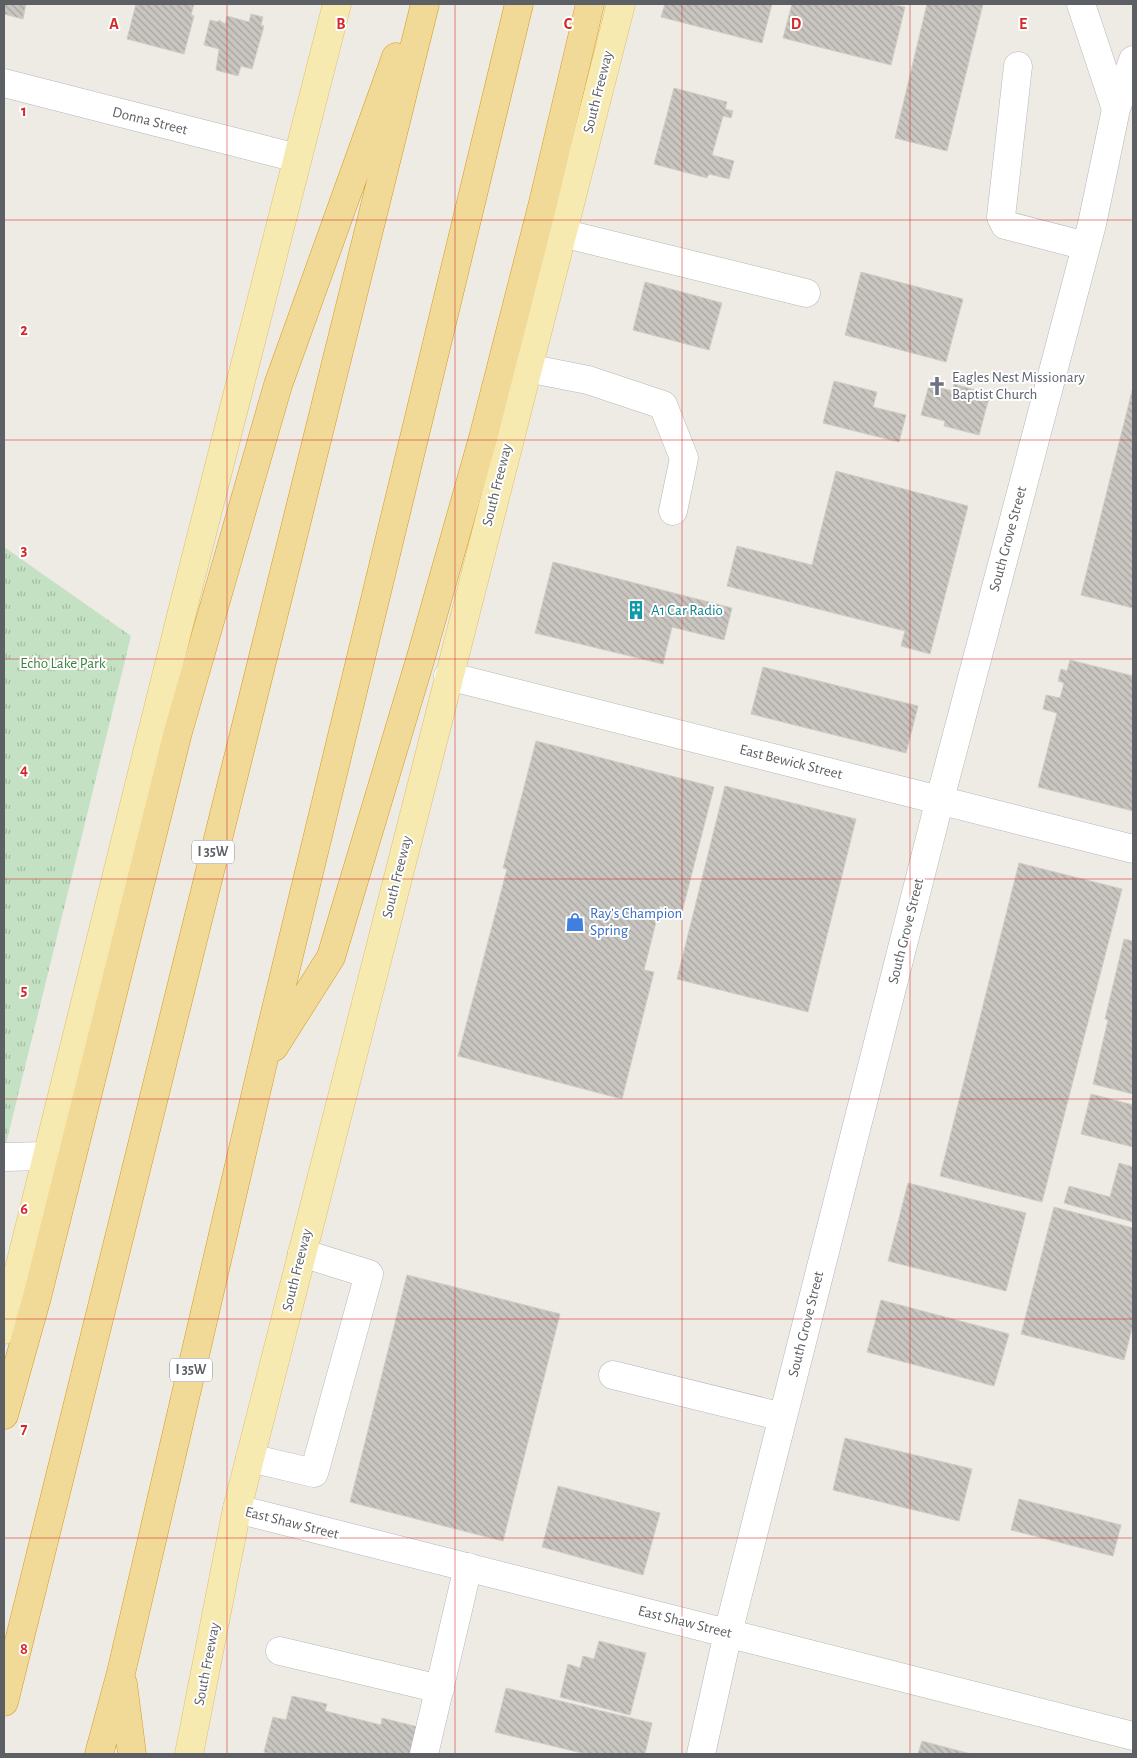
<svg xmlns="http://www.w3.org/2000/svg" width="1137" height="1758" viewBox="0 0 1137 1758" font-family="'Alegreya Sans',sans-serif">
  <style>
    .grass { fill: url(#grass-tufts) }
    .building { fill: url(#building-back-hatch); stroke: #d1cdc3 }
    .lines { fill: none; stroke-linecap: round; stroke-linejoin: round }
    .minor-casing { stroke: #b5b6ba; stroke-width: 29 }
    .major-casing { stroke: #e2be69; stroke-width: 29 }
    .highway-casing { stroke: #d89a19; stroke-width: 29 }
    .minor { stroke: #fff; stroke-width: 28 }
    .major { stroke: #f6eab0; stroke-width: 28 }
    .highway { stroke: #f1d997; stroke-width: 28 }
    .grid { fill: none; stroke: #d62828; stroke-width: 1; stroke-opacity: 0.55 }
    .labels { text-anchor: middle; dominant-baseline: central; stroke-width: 4; stroke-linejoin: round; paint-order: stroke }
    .shield { fill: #fff; stroke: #8d8f92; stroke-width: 1 }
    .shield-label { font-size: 14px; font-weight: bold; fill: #5c5f63 }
    .street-label { font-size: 15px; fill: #5c5f63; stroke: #fff }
    .worship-label { font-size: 15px; fill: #5b616d; stroke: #fff; text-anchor: start }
    .culture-label { font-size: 15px; fill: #0d838f; stroke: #fff; text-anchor: start }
    .park-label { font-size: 15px; fill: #3e8041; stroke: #fff }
    .shop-label { font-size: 15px; fill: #366cbe; stroke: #fff; text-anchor: start }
    .grid-label { font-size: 16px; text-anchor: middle; font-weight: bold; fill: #d62828; stroke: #fff; stroke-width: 4; stroke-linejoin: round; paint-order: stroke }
  </style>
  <defs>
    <pattern id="grass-tufts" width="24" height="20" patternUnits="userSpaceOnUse" patternTransform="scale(1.25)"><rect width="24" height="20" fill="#c4e2c3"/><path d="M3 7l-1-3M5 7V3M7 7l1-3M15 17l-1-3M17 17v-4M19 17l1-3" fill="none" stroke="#a2baa2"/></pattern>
    <pattern id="building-back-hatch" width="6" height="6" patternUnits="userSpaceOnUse" patternTransform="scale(1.25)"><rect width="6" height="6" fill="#c9c6c1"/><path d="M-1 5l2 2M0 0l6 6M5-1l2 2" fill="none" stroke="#a6a4a0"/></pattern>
  </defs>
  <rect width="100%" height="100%" fill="#edebe4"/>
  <path class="grass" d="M4 547 131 636 4 1152Z"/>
  <path class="building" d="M4 4H26L23 19 4 14Z
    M136 4H194L191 15 194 16 184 54 127 39Z
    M665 4H772L762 43 661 17Z
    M792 4H890L905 7 891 65 783 38Z
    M927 4H983L947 151 895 138Z
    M251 14 263 17 261 25 264 26 252 69 241 66 238 76 216 70 219 49 204 45 210 20 218 22 219 20 225 24 227 16 249 22Z
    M674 88 727 102 725 109 733 111 731 118 723 116 712 155 734 161 729 179 709 174 707 178 654 164Z
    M861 272 963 299 946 362 845 335Z
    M645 282 722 303 709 350 633 330Z
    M834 381 877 392 873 407 906 415 899 442 823 423Z
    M954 384 990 394 979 435 944 426 945 421 921 415 929 385 953 391Z
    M1133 387V608L1081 595Z
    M836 471 968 506 930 654 901 646 905 631 727 586 737 546 812 565Z
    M553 562 732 608 724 640 672 627 663 664 535 633Z
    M1070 660 1133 676V811L1038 787 1057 713 1043 709 1046 695 1060 698 1064 683 1058 681 1061 669 1067 671Z
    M763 667 918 706 906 753 751 714Z
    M536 741 714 787 682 912 660 906 644 970 654 972 622 1099 458 1056 507 869 503 868Z
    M725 786 856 819 808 1012 677 979Z
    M1019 863 1122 889 1042 1202 940 1176Z
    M1124 939 1133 941V1094L1093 1084 1108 1020 1105 1019Z
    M1091 1094 1133 1105V1147L1081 1134Z
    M1119 1163 1133 1167V1222L1064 1203 1069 1186 1110 1197Z
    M908 1183 1026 1213 1006 1291 888 1261Z
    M1054 1207 1133 1228V1324L1124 1360 1021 1334Z
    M407 1275 560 1314 503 1541 350 1502Z
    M881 1300 1009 1334 994 1386 867 1352Z
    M845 1438 972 1469 959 1521 833 1490Z
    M558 1486 660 1513 643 1575 542 1547Z
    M1019 1499 1121 1525 1113 1556 1011 1530Z
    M599 1641 646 1653 630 1715 560 1697 568 1664 580 1668 583 1656 594 1659Z
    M506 1688 652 1723 645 1754H586L495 1732Z
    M292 1696 327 1704 325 1711 381 1725 382 1718 418 1727 411 1754H272L264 1752 273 1717 286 1720Z
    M922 1741 971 1754H918Z"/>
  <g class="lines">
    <g class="minor-casing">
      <path id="minor" d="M1018 66 1001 217 1005 225 1086 246
        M4 83 297 158
        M1116 109 1133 60
        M562 233 806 293
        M527 368 588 380 663 405 684 458 673 511
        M448 676 1133 849
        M4 1157 46 1156
        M613 1375 783 1417
        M250 1458 314 1473 369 1274 302 1253
        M237 1509 1133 1736
        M280 1651 440 1689
        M424 1754 468 1567
        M701 1754 728 1633 940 799 1092 224 1116 109 1081 4"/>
    </g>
    <g class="major-casing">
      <path id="major" d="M4 1330 183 608 337 4
        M189 1754 237 1509 621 4"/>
    </g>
    <g class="highway-casing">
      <path id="highway" d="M274 1047 331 957 421 657 483 438 543 203 590 4
        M4 1415 37 1297 178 732 278 385 396 57
        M123 1684 132 1754
        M4 1702 425 4
        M99 1754 121 1673 262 1067 519 4"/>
    </g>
    <use href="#minor" class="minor"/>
    <use href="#major" class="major"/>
    <use href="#highway" class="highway"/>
  </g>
  <path class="grid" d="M227 4V1754M455 4V1754M682 4V1754M910 4V1754M4 220H1133M4 440H1133M4 659H1133M4 879H1133M4 1099H1133M4 1319H1133M4 1538H1133"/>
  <defs>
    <g id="church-bare" transform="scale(1.5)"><path d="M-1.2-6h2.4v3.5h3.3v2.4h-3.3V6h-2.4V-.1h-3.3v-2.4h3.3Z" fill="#6b7280" stroke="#fff" stroke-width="2.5" paint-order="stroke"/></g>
    <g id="building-bare" transform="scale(1.5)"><path d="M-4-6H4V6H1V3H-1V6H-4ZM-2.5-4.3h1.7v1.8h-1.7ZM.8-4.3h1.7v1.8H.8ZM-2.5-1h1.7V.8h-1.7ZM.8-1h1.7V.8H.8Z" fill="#0f9aa8" stroke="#fff" stroke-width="2.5" paint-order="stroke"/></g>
    <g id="shop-bare" transform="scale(1.5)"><path d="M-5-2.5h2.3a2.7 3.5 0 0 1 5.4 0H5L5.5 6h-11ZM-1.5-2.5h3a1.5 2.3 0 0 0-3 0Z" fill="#3f7fe0" stroke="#fff" stroke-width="2.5" paint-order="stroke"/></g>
  </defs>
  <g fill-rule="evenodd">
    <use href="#church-bare" x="937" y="386"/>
    <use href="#building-bare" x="636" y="610"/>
    <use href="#shop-bare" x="575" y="922"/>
  </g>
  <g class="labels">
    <g class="shield">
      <rect x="192" y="840.5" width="42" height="23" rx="4"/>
      <rect x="170" y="1358.5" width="42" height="23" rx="4"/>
    </g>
    <g class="shield-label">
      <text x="213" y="852">I 35W</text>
      <text x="191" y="1370">I 35W</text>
    </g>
    <g class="street-label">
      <text transform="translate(598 92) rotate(-76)">South Freeway</text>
      <text transform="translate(150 121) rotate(14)">Donna Street</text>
      <text transform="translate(497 485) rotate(-76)">South Freeway</text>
      <text transform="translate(1008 539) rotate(-75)">South Grove Street</text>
      <text transform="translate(791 762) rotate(14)">East Bewick Street</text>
      <text transform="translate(397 877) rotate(-76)">South Freeway</text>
      <text transform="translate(906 931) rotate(-76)">South Grove Street</text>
      <text transform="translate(297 1270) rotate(-76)">South Freeway</text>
      <text transform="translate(806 1324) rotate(-76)">South Grove Street</text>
      <text transform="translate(292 1523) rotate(14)">East Shaw Street</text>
      <text transform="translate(685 1622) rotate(14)">East Shaw Street</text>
      <text transform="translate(207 1664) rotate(-79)">South Freeway</text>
    </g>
    <g class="worship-label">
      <text x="952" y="377">Eagles Nest Missionary<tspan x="952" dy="17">Baptist Church</tspan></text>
    </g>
    <g class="culture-label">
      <text x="651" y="610">A1 Car Radio</text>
    </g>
    <g class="park-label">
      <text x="63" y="663">Echo Lake Park</text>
    </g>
    <g class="shop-label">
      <text x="590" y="913">Ray's Champion<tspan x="590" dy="17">Spring</tspan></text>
    </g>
  </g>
  <g class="grid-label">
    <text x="114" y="29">A</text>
    <text x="341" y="29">B</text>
    <text x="568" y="29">C</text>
    <text x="796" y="29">D</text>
    <text x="1023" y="29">E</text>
    <text x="24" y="116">1</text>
    <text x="24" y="335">2</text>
    <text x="24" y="555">3</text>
    <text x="24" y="775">4</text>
    <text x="24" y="995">5</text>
    <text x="24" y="1214">6</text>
    <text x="24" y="1434">7</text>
    <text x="24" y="1654">8</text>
  </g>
  <rect width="1137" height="1758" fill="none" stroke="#5c5f63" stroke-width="10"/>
</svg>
